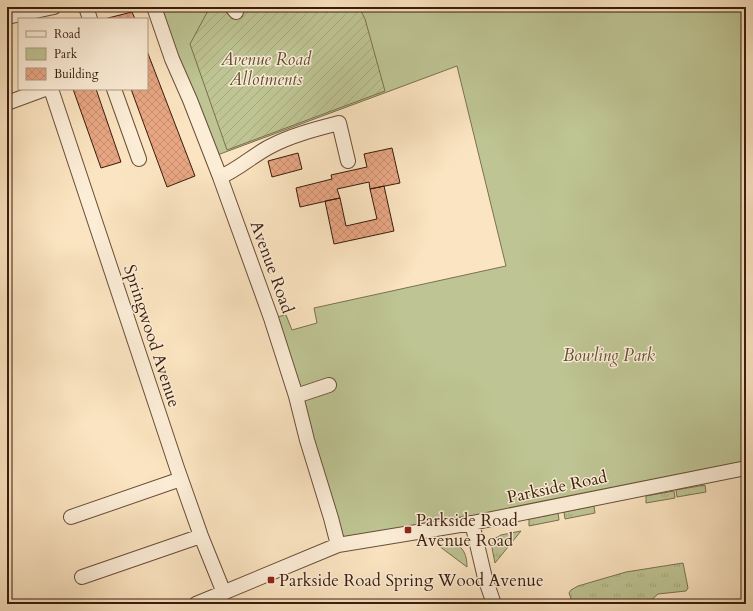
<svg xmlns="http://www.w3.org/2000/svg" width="753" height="611" viewBox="0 0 753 611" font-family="Cardo,serif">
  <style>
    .grass { fill: url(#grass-tufts); stroke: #7b7050 }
    .park { fill: #bec493; stroke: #7b7050 }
    .garden { fill: url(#garden-furrows); stroke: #7b7050 }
    .building { fill: url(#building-cross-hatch); stroke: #381c0c }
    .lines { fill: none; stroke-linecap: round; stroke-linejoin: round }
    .minor-casing { stroke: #694e39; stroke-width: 16 }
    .minor { stroke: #fcedd7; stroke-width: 14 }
    .poi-dot { fill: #8f2418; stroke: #fcedd7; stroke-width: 1.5 }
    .labels { text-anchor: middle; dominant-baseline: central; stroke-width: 3; stroke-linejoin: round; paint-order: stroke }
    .park-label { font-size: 17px; font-style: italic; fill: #604e34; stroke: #fcedd7 }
    .street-label { font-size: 17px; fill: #381c0c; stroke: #fcedd7 }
    .poi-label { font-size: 17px; fill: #381c0c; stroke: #fcedd7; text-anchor: start }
  </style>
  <defs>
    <pattern id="grass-tufts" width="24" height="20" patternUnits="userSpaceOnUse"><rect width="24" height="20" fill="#bec493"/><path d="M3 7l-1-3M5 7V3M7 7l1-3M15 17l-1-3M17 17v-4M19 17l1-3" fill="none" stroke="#a4a87e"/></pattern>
    <pattern id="garden-furrows" width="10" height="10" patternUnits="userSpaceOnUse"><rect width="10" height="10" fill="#bec493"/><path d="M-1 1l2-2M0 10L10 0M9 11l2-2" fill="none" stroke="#a4a87e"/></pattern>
    <pattern id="building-cross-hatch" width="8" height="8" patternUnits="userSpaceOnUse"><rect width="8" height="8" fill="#e8a683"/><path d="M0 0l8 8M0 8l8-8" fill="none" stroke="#c88e70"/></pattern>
  </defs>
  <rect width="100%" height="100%" fill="#fbe4c1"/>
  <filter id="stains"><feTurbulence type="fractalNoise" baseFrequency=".005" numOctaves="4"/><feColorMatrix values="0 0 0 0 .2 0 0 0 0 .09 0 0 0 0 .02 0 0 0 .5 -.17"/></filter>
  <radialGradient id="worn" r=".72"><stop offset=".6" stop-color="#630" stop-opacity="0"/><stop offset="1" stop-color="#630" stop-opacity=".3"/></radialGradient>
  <path class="grass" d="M705 485 706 492 677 497 676 490Z
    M674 491 675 498 646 503V496Z
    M594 506 595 513 565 519 564 512Z
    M558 513 559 520 529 526V519Z
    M521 531 495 563 492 548 494 539 501 535Z
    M452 543C464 546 467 556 467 567L439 546Z
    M683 563 688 588 686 591 658 594 649 602V604H573L569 593 571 590 578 586 626 572Z"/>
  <path class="park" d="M154 7H746V468L338 545 271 318 286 315 292 330 317 323 314 308 506 266 457 66 212 157Z"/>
  <path class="garden" d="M210 7H359L365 19 385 91 227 150 190 44Z"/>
  <path class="building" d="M132 12 135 19H104Z
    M147 51 195 176 167 187 131 89H147Z
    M73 89H96L121 162 101 168Z
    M392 148 400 183 370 189 369 182 337 189 340 198 300 207 296 188 332 179 331 175 367 167 364 154Z
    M298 153 302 169 272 177 268 161Z
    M384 186 394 231 334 244 325 201 340 198 346 226 377 219 370 189Z"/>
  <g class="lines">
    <g class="minor-casing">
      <path id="minor" d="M86 7 90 19
        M154 7 172 59 190 100 220 177 271 318 296 396 307 440 331 518 338 545
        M232 7 236 12
        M7 17 54 7
        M51 89 177 468 201 536 224 593
        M114 89 139 159
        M7 103 45 89
        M220 177C239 169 253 155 271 146 292 135 316 129 339 123L348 161
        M296 396 329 385
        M71 517 181 479
        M472 523 485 578 494 604
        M82 577 201 536
        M196 604 338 545 472 523 746 468"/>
    </g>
    <use href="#minor" class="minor"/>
  </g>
  <g class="poi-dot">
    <rect x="404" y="526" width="8" height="8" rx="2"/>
    <rect x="267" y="576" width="8" height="8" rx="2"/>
  </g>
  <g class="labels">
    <g class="park-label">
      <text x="266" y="59">Avenue Road<tspan x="266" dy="20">Allotments</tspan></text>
      <text x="609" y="355">Bowling Park</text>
    </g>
    <g class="street-label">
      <text transform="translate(272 267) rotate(70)">Avenue Road</text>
      <text transform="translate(152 336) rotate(72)">Springwood Avenue</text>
      <text transform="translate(557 487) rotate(-12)">Parkside Road</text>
    </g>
    <g class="poi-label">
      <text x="416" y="520">Parkside Road<tspan x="416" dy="20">Avenue Road</tspan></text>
      <text x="279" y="580">Parkside Road Spring Wood Avenue</text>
    </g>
  </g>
  <rect width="753" height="611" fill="none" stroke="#fbe4c1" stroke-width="24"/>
  <rect x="8" y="8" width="737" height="595" fill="none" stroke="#381c0c" stroke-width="2"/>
  <rect x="12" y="12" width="729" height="587" fill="none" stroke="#381c0c"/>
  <rect x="18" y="18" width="130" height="72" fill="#fcedd7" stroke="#ae9986"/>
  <rect x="26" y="31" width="20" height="6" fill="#fcedd7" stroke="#ae9986"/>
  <text x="54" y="38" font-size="12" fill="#381c0c">Road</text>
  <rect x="26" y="48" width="20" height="12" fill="#bec493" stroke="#ae9986"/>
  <text x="54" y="58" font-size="12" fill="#381c0c">Park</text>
  <rect x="26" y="68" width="20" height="12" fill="url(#building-cross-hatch)" stroke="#ae9986"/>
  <text x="54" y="78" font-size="12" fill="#381c0c">Building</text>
  <rect width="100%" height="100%" filter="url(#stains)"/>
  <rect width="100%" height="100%" fill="url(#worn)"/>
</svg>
